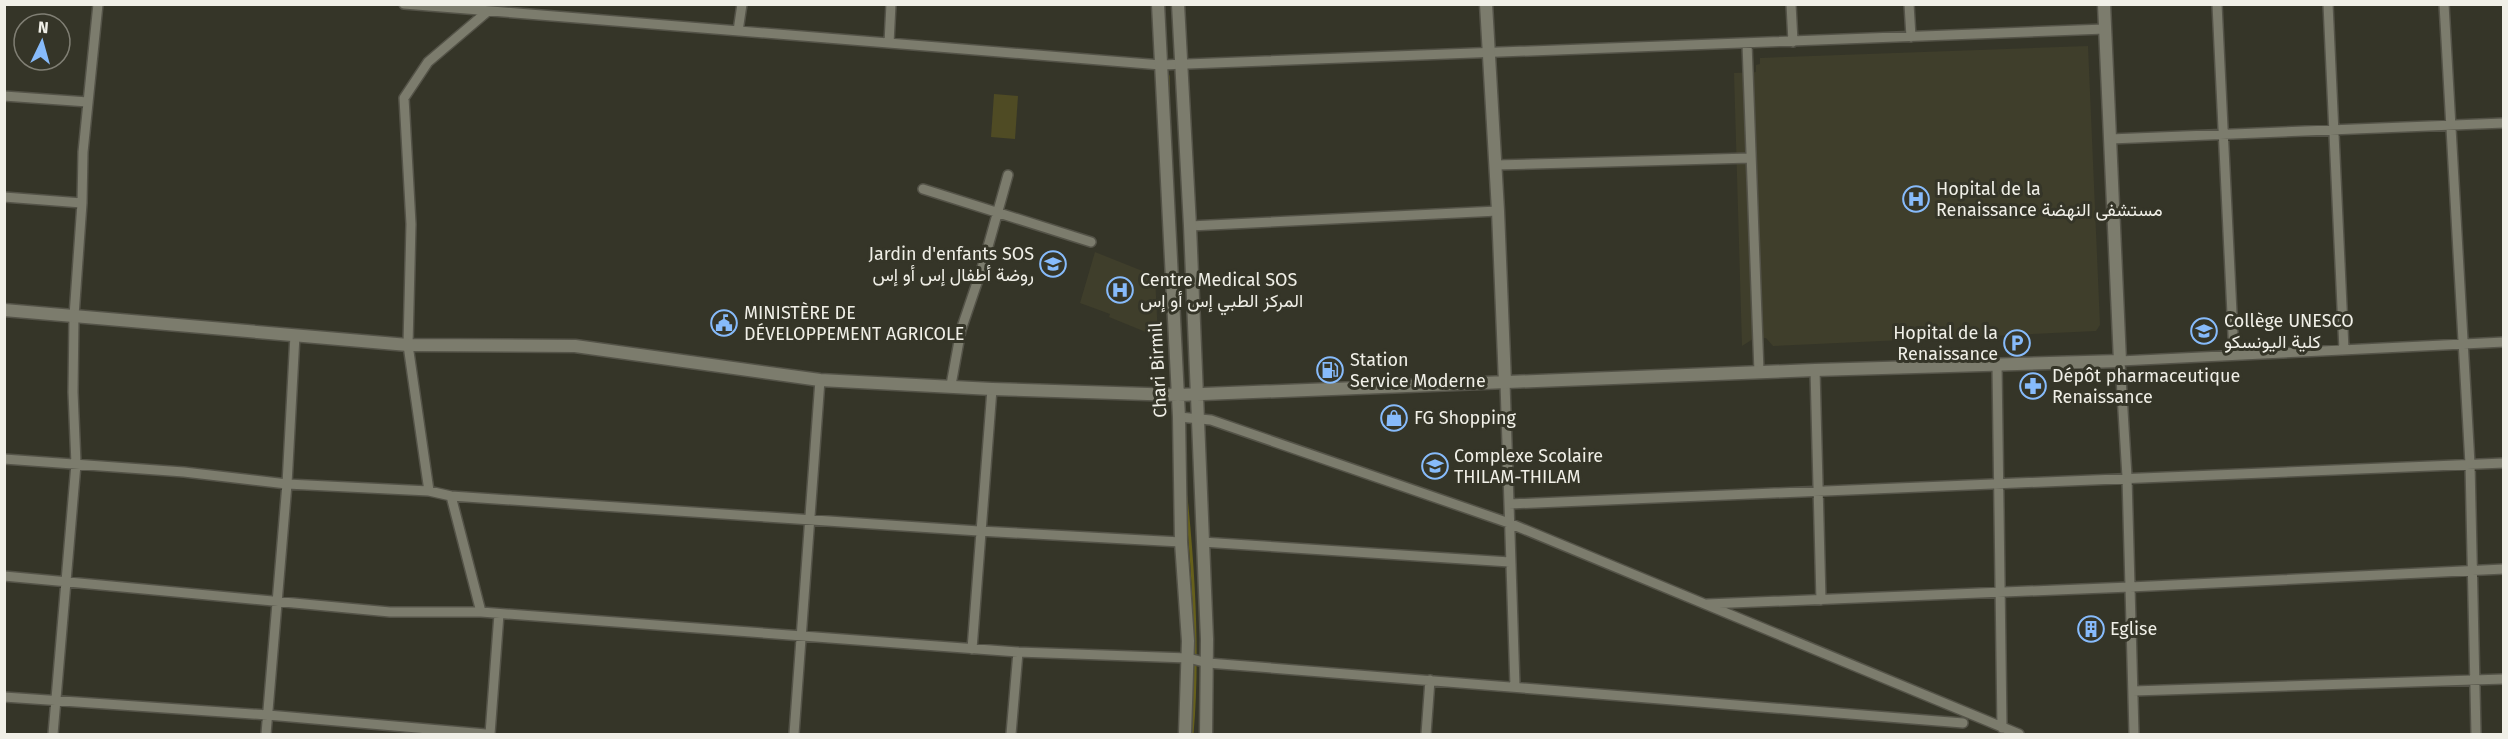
<svg xmlns="http://www.w3.org/2000/svg" width="2508" height="739" viewBox="0 0 2508 739" font-family="'Fira Sans',Vazirmatn,sans-serif">
  <style>
    .built { fill: #3f3e2b }
    .green { fill: #4f4b24 }
    .lines { fill: none; stroke-linecap: round; stroke-linejoin: round }
    .stream { stroke: #66601b; stroke-width: 3 }
    .minor-casing { stroke: #545348; stroke-width: 12 }
    .tertiary-casing { stroke: #545348; stroke-width: 15 }
    .minor { stroke: #7c7c6d; stroke-width: 9 }
    .tertiary { stroke: #7c7c6d; stroke-width: 12 }
    .labels { text-anchor: middle; dominant-baseline: central; stroke-width: 6; stroke-linejoin: round; paint-order: stroke }
    .poi-label { font-size: 18px; fill: #f0efe7; stroke: #353528; text-anchor: start }
    .street-label { font-size: 18px; fill: #f0efe7; stroke: #353528 }
  </style>
  <rect width="100%" height="100%" fill="#353528"/>
  <path class="built" d="M2088 46 2100 325 2096 331 1773 346 1766 338H1758L1753 339 1742 346 1734 73 1756 72V65L1760 64V58Z
    M1095 252 1155 276 1158 337 1109 317 1110 314 1080 303Z"/>
  <path class="green" d="M994 94 1018 96 1015 139 991 137Z"/>
  <g class="lines">
    <path class="stream" d="M1168 76V90
      M1186 497C1194 575 1199 656 1192 734"/>
    <g class="minor-casing">
      <path id="minor" d="M404 4 1161 65 2105 29
        M1791 4 1793 42
        M1909 4 1911 37
        M2217 4 2234 355
        M2328 4 2344 350
        M2444 4 2470 464 2476 734
        M738 31 742 4
        M889 43 891 4
        M1747 43 1759 372
        M4 96 88 102
        M2110 139 2504 123
        M1495 165 1751 158
        M923 189 1091 242
        M4 197 82 203
        M1190 226 1498 211
        M1997 364 2002 728
        M1815 370 1821 600
        M1505 383 1509 504
        M951 385 961 330 982 268 1008 175
        M1179 417 1211 420 1509 523 2019 734
        M4 459 184 472 287 484 429 491 451 496 979 531 1181 542
        M429 491 408 345 411 224 404 98 428 62 488 11
        M451 496 481 612
        M1202 542 1510 562
        M4 576 390 612H481L1018 652 1188 658 1208 663 1963 723
        M1707 604 2130 587 2504 569
        M972 649 992 389
        M1515 686 1509 504 2504 463
        M2133 691 2504 679
        M4 697 268 715 486 734
        M53 734 76 464 73 392 74 316 82 203 83 152 98 4
        M266 734 287 484 295 335
        M490 734 499 614
        M794 734 820 380
        M1011 734 1018 652
        M1426 734 1430 680
        M2134 734 2127 477 2120 361 2504 342"/>
    </g>
    <g class="tertiary-casing">
      <path id="tertiary" d="M1158 4 1179 417 1181 542 1188 641 1185 734
        M1178 4 1190 226 1207 639 1206 734
        M1486 4 1498 211 1505 383
        M4 310 408 345 575 346 820 380 992 389 1178 395 1815 370 2120 361 2104 4"/>
    </g>
    <use href="#minor" class="minor"/>
    <use href="#tertiary" class="tertiary"/>
  </g>
  <defs>
    <g id="hospital-ring" transform="scale(1.35)"><circle r="9.5" fill="#353528" stroke="#87bbfb" stroke-width="1.5"/><path d="M-5-5h3v3.5h4V-5h3V5h-3V1.5h-4V5h-3Z" fill="#87bbfb"/></g>
    <g id="school-ring" transform="scale(1.35)"><circle r="9.5" fill="#353528" stroke="#87bbfb" stroke-width="1.5"/><path d="M0-5L7-2L0 1L-7-2ZM-4 1L0 2.5L4 1V4Q0 6-4 4Z" fill="#87bbfb"/></g>
    <g id="civic-ring" transform="scale(1.35)"><circle r="9.5" fill="#353528" stroke="#87bbfb" stroke-width="1.5"/><path d="M-.6-6.5H3V-4.5H.6V-3L4-1V1h2V6H-6V1h2V-1L-.6-3ZM-1.2 2.5V6h2.4V2.5Z" fill="#87bbfb"/></g>
    <g id="university-ring" transform="scale(1.35)"><circle r="9.5" fill="#353528" stroke="#87bbfb" stroke-width="1.5"/><path d="M0-5L7-2L0 1L-7-2ZM-4 1L0 2.5L4 1V4Q0 6-4 4Z" fill="#87bbfb"/></g>
    <g id="parking-ring" transform="scale(1.35)"><circle r="9.5" fill="#353528" stroke="#87bbfb" stroke-width="1.5"/><path d="M-3.5-5.5H1a3.5 3.5 0 0 1 0 7H-1V5.5H-3.5ZM-1-3.4V-.6H.8a1.4 1.4 0 0 0 0-2.8Z" fill="#87bbfb"/></g>
    <g id="fuel-ring" transform="scale(1.35)"><circle r="9.5" fill="#353528" stroke="#87bbfb" stroke-width="1.5"/><path d="M-5.5-6h7V0h2V4h1.3V-2.5L3-4.5l.8-.8L6-3V5H2.5V1h-1V6h-7ZM-4.2-4.7v3.2H.2V-4.7Z" fill="#87bbfb"/></g>
    <g id="pharmacy-ring" transform="scale(1.35)"><circle r="9.5" fill="#353528" stroke="#87bbfb" stroke-width="1.5"/><path d="M-2-6h4v4h4v4h-4v4h-4v-4h-4v-4h4Z" fill="#87bbfb"/></g>
    <g id="shop-ring" transform="scale(1.35)"><circle r="9.5" fill="#353528" stroke="#87bbfb" stroke-width="1.5"/><path d="M-5-2.5h2.3a2.7 3.5 0 0 1 5.4 0H5L5.5 6h-11ZM-1.5-2.5h3a1.5 2.3 0 0 0-3 0Z" fill="#87bbfb"/></g>
    <g id="building-ring" transform="scale(1.35)"><circle r="9.5" fill="#353528" stroke="#87bbfb" stroke-width="1.5"/><path d="M-4-6H4V6H1V3H-1V6H-4ZM-2.5-4.3h1.7v1.8h-1.7ZM.8-4.3h1.7v1.8H.8ZM-2.5-1h1.7V.8h-1.7ZM.8-1h1.7V.8H.8Z" fill="#87bbfb"/></g>
  </defs>
  <g fill-rule="evenodd">
    <use href="#hospital-ring" x="1916" y="199"/>
    <use href="#school-ring" x="1053" y="264"/>
    <use href="#hospital-ring" x="1120" y="290"/>
    <use href="#civic-ring" x="724" y="323"/>
    <use href="#university-ring" x="2204" y="331"/>
    <use href="#parking-ring" x="2017" y="343"/>
    <use href="#fuel-ring" x="1330" y="370"/>
    <use href="#pharmacy-ring" x="2033" y="386"/>
    <use href="#shop-ring" x="1394" y="418"/>
    <use href="#school-ring" x="1435" y="466"/>
    <use href="#building-ring" x="2091" y="629"/>
  </g>
  <g class="labels">
    <g class="poi-label">
      <text x="1936" y="189">Hopital de la<tspan x="1936" dy="21">Renaissance مستشفى النهضة</tspan></text>
      <text x="1034" y="254" text-anchor="end">Jardin d'enfants SOS<tspan x="1034" dy="21">روضة أطفال إس أو إس</tspan></text>
      <text x="1140" y="280">Centre Medical SOS<tspan x="1140" dy="21">المركز الطبي إس أو إس</tspan></text>
      <text x="744" y="313">MINISTÈRE DE<tspan x="744" dy="21">DÉVELOPPEMENT AGRICOLE</tspan></text>
      <text x="2224" y="321">Collège UNESCO<tspan x="2224" dy="21">كلية اليونسكو</tspan></text>
      <text x="1998" y="333" text-anchor="end">Hopital de la<tspan x="1998" dy="21">Renaissance</tspan></text>
      <text x="1350" y="360">Station<tspan x="1350" dy="21">Service Moderne</tspan></text>
      <text x="2052" y="376">Dépôt pharmaceutique<tspan x="2052" dy="21">Renaissance</tspan></text>
      <text x="1414" y="418">FG Shopping</text>
      <text x="1454" y="456">Complexe Scolaire<tspan x="1454" dy="21">THILAM-THILAM</tspan></text>
      <text x="2110" y="629">Eglise</text>
    </g>
    <g class="street-label">
      <text transform="translate(1158 370) rotate(-93)">Chari Birmil</text>
    </g>
  </g>
  <rect width="2508" height="739" fill="none" stroke="#f0efe7" stroke-width="12"/>
  <g transform="translate(42 42) rotate(5)"><circle r="28" fill="#353528" stroke="#807f74" stroke-width="1.5"/>
  <path d="M0-4.5L10 22L0 15L-10 22Z" fill="#87bbfb"/>
  <text y="-9" font-size="16" font-weight="bold" text-anchor="middle" fill="#f0efe7">N</text>
  </g>
</svg>
